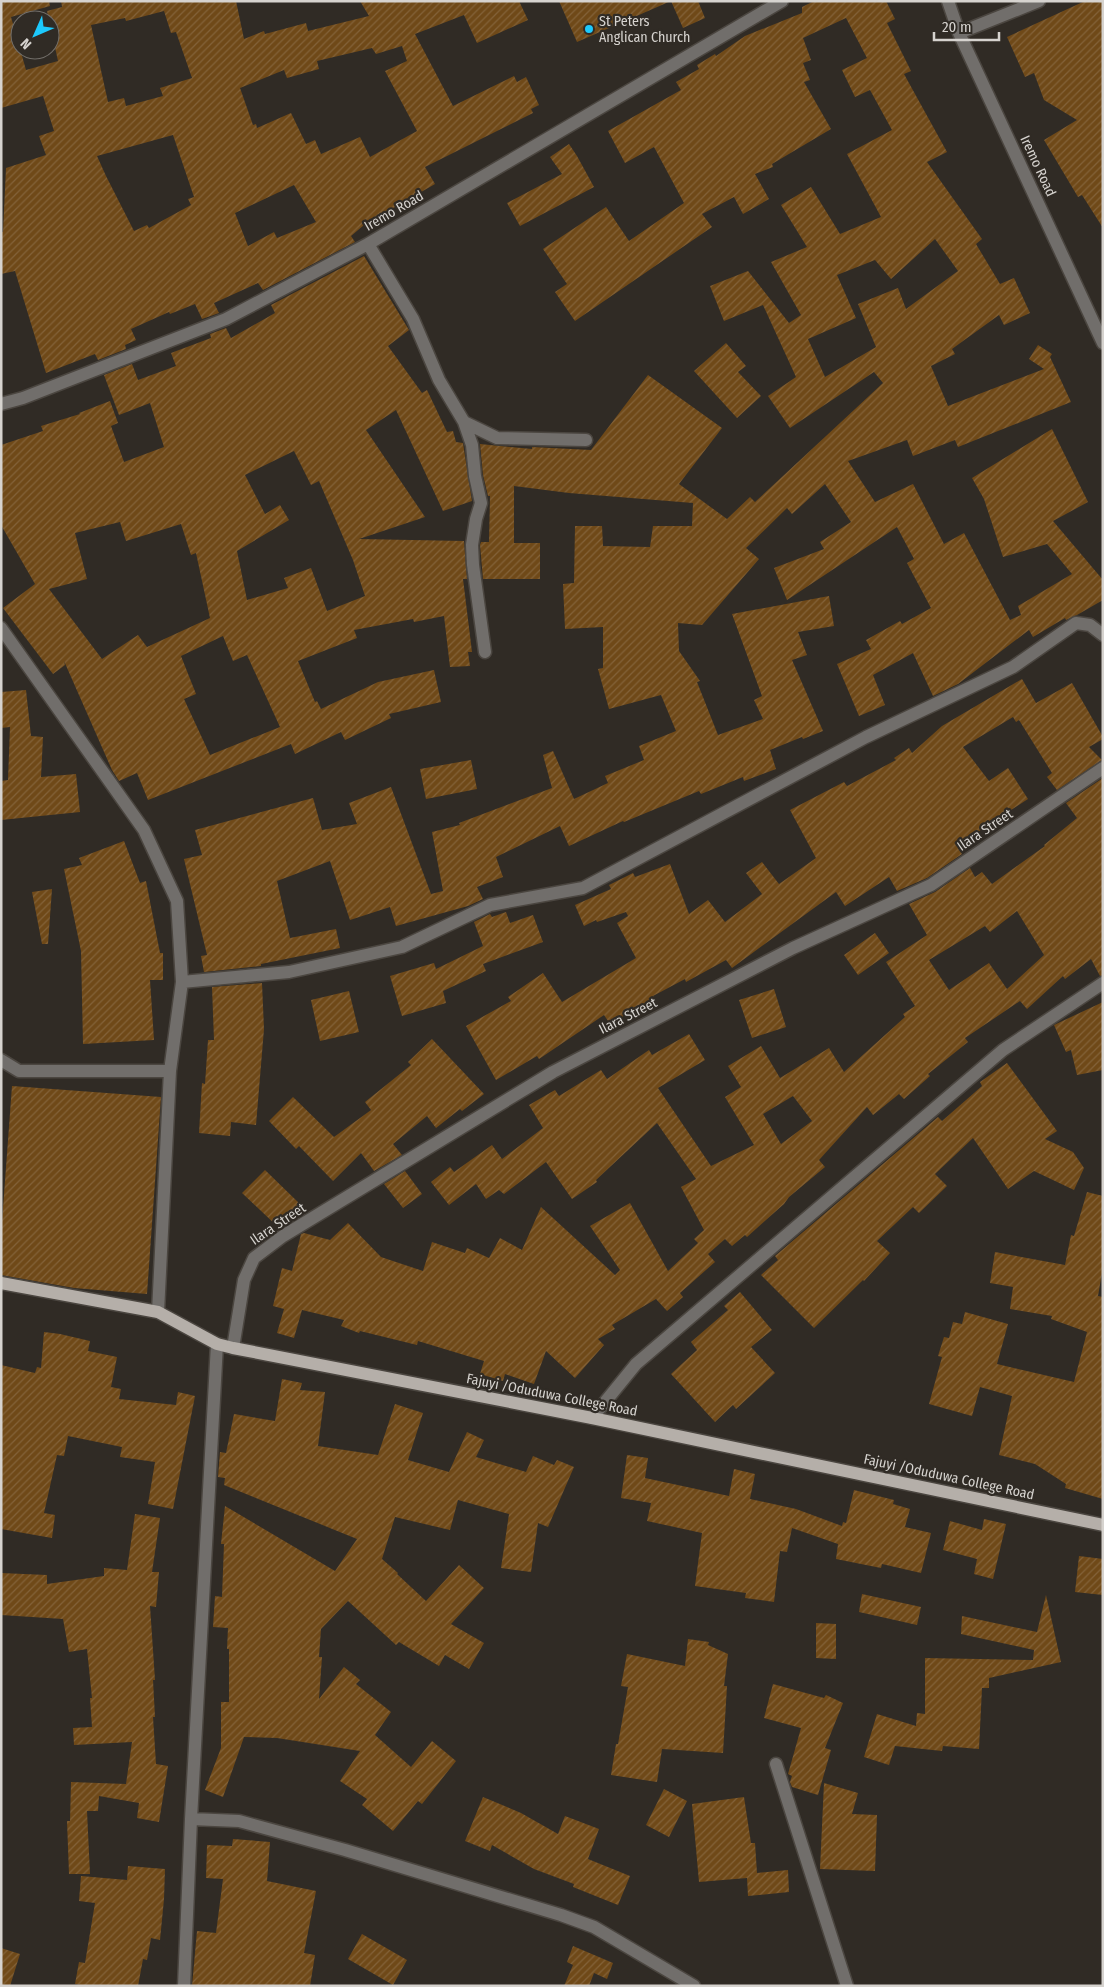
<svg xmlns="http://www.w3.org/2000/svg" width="1104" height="1987" viewBox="0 0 1104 1987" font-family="'Fira Sans Condensed',sans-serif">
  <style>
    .building { fill: url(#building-hatch); fill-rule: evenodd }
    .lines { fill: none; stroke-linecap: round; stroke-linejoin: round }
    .minor-casing { stroke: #4b4640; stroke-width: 15 }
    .major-casing { stroke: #4b4640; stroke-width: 15 }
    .minor { stroke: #716e6b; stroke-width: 12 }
    .major { stroke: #b5afa9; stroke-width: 12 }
    .poi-dot { fill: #1dc9fc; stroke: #302b25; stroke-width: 2 }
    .labels { text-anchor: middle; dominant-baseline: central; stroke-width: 4.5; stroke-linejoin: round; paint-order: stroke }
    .poi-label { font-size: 14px; fill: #d6d3cf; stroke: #302b25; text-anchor: start }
    .street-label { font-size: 14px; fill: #d6d3cf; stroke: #302b25 }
  </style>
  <defs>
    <pattern id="building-hatch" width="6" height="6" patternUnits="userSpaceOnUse" patternTransform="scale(1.25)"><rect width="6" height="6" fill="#6f4918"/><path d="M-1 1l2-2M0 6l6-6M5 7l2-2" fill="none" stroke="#836239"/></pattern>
  </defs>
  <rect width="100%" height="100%" fill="#302b25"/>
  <path class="building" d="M1 1H49L50 6 11 17 26 70 58 61 47 11 62 7 61 1H236L244 39 264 31 265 34 306 23 308 31 369 16 360 1H519L528 20 477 43 464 15 415 34 453 106 514 76 517 82 526 77 539 105 531 109 533 113 425 167 435 184 364 225 351 236 355 242 263 290 258 283 214 303 219 313 202 319 195 304 170 314 169 312 131 329 136 340 125 345 126 349 98 360 95 354 46 373 15 271 1 274V232H3L6 168 46 155 39 136 54 131 43 96 1 108ZM164 11 171 33 176 32 192 78 160 88 163 96 126 106 124 98 108 102 91 25 125 18 126 21ZM402 46 407 61 385 71 417 131 370 157 360 137 321 154 315 140 306 144 291 113 257 128 256 124 253 125 240 88 284 70 287 78 319 69 317 61 372 48 376 54ZM173 135 194 197 188 199 191 205 149 228 147 225 134 231 106 176 97 156ZM294 185 316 222 277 238 274 232 248 246 235 213Z
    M559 1H698L705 18 683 28 671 1 577 42Z
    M814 1H886L895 19 887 23 911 71 904 74 947 152 927 162 982 239 976 244 1000 284 1014 278 1030 313 1004 325 999 315 952 349 955 354 931 366 948 406 1044 369 1029 359 1038 345 1052 354 1050 357 1071 402 958 447 955 440 913 456 907 440 848 461 875 502 913 484 944 544 964 533 1010 620 1021 615 1018 606 1072 574 1047 544 1003 557 984 499 972 478 1052 429 1088 502 1053 521 1103 580V600L1077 615 1066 620 1065 618 1033 637 1029 630 958 684 933 696 913 653 873 675 885 705 859 716 837 664 871 649 866 640 900 621 902 624 931 608 907 563 914 559 897 527 787 600 774 568 824 549 820 542 851 522 825 484 792 514 787 508 746 548 759 559 702 625 678 623 679 651 700 681 697 682 718 735 763 719 754 700 762 696 732 614 829 596 834 626 798 632 807 655 792 660 823 731 803 739 802 737 770 750 776 769 744 781 743 777 701 794 699 791 624 822 623 821 569 846 560 826 496 857 503 877 477 887 483 899 468 906 396 926 390 907 350 920 330 861 277 881 290 938 336 929 340 948 261 964V966L204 972 201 956 207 955 184 859 202 855 195 830 313 798 322 830 357 824 349 803 391 787 431 894 443 891 432 832 460 825 459 823 552 788 543 755 553 751 574 799 608 783 605 776 644 760 639 746 676 731 661 695 609 709 598 669 603 668V627L565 629 563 584 574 583 575 526H602L603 546 650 547 653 526H692L693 503 569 493 514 486V543H540V579H483L480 545 481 542H489L490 496H488L483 475 480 444 532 449V447L591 450 648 375 722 428 679 484 727 519 750 497 755 502 883 383 874 372 790 428 768 396 796 377 763 305 724 321 710 286 748 271 789 323 801 315 771 262 807 247 781 205 811 187 840 234 881 217 847 154 892 130 870 90 855 97 842 70 867 58 846 18 803 38 811 60 803 63 810 80 804 82 831 129 772 164 773 167 755 174 769 199 743 214 734 197 702 214 712 227 575 321 555 292 567 284 543 249 606 207 629 241 684 203 654 147 625 163 608 131 681 90 676 82 699 69 697 65 715 54 716 56 745 36 802 13V7ZM935 239 958 271 906 309 898 288 858 304 876 347 825 377 808 339 856 318 837 275 875 260 891 279Z
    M1085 1H1103V228L1082 195 1078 197 1044 140 1077 120 1044 100 1034 73 1025 77 1007 37Z
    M569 144 577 156 594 187 520 226 507 203 562 174 550 157Z
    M364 256 409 330 388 346 422 393 427 390 447 432 453 431 456 442 463 443 472 501 443 511 396 410 366 430 425 517 359 539 464 541 467 579H463L472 652H468L470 666 450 667 444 616 414 622 413 619 354 630 357 638 298 661 315 702 317 701 321 709 378 682 434 670 441 702 389 714 391 718 345 740 341 732 295 754 291 744 148 800 137 773 119 781 112 770 64 661 65 665 53 674 3 608 35 584 1 525V445L43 431 41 426 80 414 79 413 110 401 118 423 111 426 124 462 164 447 150 403 119 415 104 375 132 364 138 380 176 366 171 353 211 338 210 334 226 328 231 338 275 313 271 305ZM294 451 311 485 319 481 353 560 365 596 327 611 311 568 284 578 288 588 247 600 237 551 289 520 280 505 265 514 245 475ZM120 522 126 541 181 524 191 555 196 553 210 618 147 647 138 635 102 659 49 589 87 579 75 533ZM223 636 233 661 247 655 280 727 210 755 184 699 196 694 181 656Z
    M726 343 746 366 738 372 761 396 737 418 694 371Z
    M1022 679 1036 703 1072 683 1103 737V739L1089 747 1102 760 1057 790 1047 777 1052 773 1019 720 1016 722 1013 717 963 747 989 781 1008 768 1028 799 1011 810 1009 808 958 848 962 854 927 878 897 891 889 877 845 906 836 892 732 968 726 960 686 982 685 979 653 996 654 998 610 1024 604 1015 539 1059 537 1056 496 1080 466 1026 511 1001 508 997 543 973 562 1002 636 958 617 923 628 916 626 912 597 922 596 920 584 926 575 905 611 889 609 885 633 873 635 877 670 864 689 914 708 900 725 922 762 894 746 873 762 862 779 884 816 858 790 810 844 782 847 786 896 760 894 758 909 748 912 753 942 726Z
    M26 690 31 736 43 737 41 777 76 774 80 812 1 820V781L8 780 10 727 1 728V692Z
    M471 760 477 789 426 799 420 769Z
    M1103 778V975L1100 976 1091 959 1065 979 1063 976 1027 1009 1020 1001 965 1038 968 1042 928 1074 930 1076 904 1099 899 1094 873 1115 867 1107 819 1160 825 1167 789 1197 784 1204 747 1237 745 1235 732 1246 725 1239 708 1254 715 1262 680 1293 683 1297 667 1311 656 1299 612 1325 615 1329 598 1339 604 1345 575 1378 546 1351 534 1384 505 1374 503 1381 480 1374 484 1361 418 1341 417 1345 360 1331 359 1333 341 1326 344 1320 302 1310 294 1338 277 1333 284 1309 273 1306 282 1268 292 1271 301 1234 304 1233 330 1240 348 1223 381 1257 423 1271 432 1242 465 1253 467 1248 489 1258 500 1238 522 1250 541 1207 615 1275 620 1270 590 1226 630 1203 668 1271 698 1243 694 1239 704 1230 681 1187 696 1179 657 1123 596 1180 597 1182 572 1199 546 1162 504 1194 499 1190 486 1199 476 1184 449 1205 431 1182 450 1167 454 1172 492 1145 502 1159 543 1128 529 1105 555 1090 559 1096 601 1070 607 1079 649 1050 652 1055 689 1034 705 1060 658 1088 711 1166 754 1145 725 1097 741 1087 728 1066 761 1046 780 1078 829 1048 844 1072 905 1017 903 1014 915 1006 886 962 927 935 909 904 935 892 970 868 975 877 982 872 992 884 1045 846 1044 845 1077 818 1066 803ZM1017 911 1044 955 1007 989 989 963 949 990 929 960 985 926 990 932ZM793 1096 812 1121 781 1144 763 1114Z
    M124 841 140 883 146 881 160 953H163V980H150L154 1040 83 1044 81 951 64 869 82 865 79 858Z
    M52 889 48 944H42L32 892Z
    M506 912 510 923 533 915 543 942 483 964 486 971 443 991 446 1003 402 1016 390 976 434 963 436 969 483 946 474 922 490 914 492 917Z
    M875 933 889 953 858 975 844 955Z
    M262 983 264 1029 256 1125 231 1122 230 1136 199 1133 202 1083 205 1084 208 1040H214L212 987Z
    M774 989 786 1027 752 1038 739 1000Z
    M349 991 359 1032 320 1041 311 1000Z
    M1103 1002V1070L1077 1075 1071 1050 1066 1052 1054 1025Z
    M432 1039 484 1094 462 1111 460 1109 436 1128 427 1116 393 1144 402 1155 374 1171 361 1153 333 1181 299 1146 296 1149 269 1121 293 1097 334 1137 371 1110 365 1102 411 1065 408 1062Z
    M1007 1063 1057 1131 1045 1139 1073 1152 1084 1168 1074 1190 1034 1171 1008 1189 973 1138 935 1174 947 1186 919 1213 913 1207 877 1241 890 1253 864 1281 863 1280 814 1328 761 1275 778 1260 775 1256 938 1117 942 1121 982 1086 980 1082Z
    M12 1086 161 1097 147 1294 74 1288 1 1275V1235Z
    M265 1170 301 1205 279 1228 242 1193Z
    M405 1171 422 1194 403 1208 384 1184Z
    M1087 1192 1103 1196V1267L1098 1296 1103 1297V1499L1065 1488 1066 1484 1035 1464 999 1455 1012 1396 980 1387 972 1416 929 1404 942 1357 938 1356 944 1337 949 1338 953 1322 962 1324 965 1312 1008 1324 997 1364 1074 1382 1087 1332 1051 1319 1052 1316 1010 1309 1013 1287 990 1283 995 1252 1065 1265 1071 1235 1074 1236Z
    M740 1292 772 1330 751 1347 775 1373 736 1409 733 1405 715 1422 671 1374 697 1350 691 1342 728 1310 724 1306Z
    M44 1332 60 1334 90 1341 88 1351 117 1357 111 1387 121 1389 119 1399 176 1405 178 1392 195 1396 173 1509 148 1504 155 1462 120 1457 122 1447 68 1436 64 1456 57 1455 44 1513 55 1515 52 1538 1 1529V1365L35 1373 37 1367 41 1368Z
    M282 1379 302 1383 300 1390 325 1392 318 1446 378 1455 395 1404 423 1413 408 1460 449 1472 467 1432 484 1440 476 1457 526 1472 533 1456 554 1465 557 1460 574 1467 548 1527 538 1523 531 1572 501 1568 509 1514 458 1500 450 1530 395 1517 382 1559 398 1573 397 1574 426 1601 459 1565 484 1588 451 1624 484 1643 469 1669 445 1655 439 1666 399 1642 396 1645 348 1601 321 1629 319 1657H322L319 1699 344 1667 360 1680 356 1684 391 1712 375 1735 411 1767 432 1741 456 1761 422 1804 418 1801 393 1831 362 1805 367 1799 340 1781 360 1751 277 1738 244 1737 223 1797 205 1790 221 1748V1702H229V1649H227L228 1628 213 1627 215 1596 222 1597 224 1544H221L225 1506 335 1571 357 1539 224 1485 225 1478 218 1477 220 1452 226 1453 234 1414 275 1421Z
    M627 1455 648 1458 645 1478 729 1496 734 1469 755 1474 750 1499 796 1509 842 1526 843 1522 846 1523 854 1490 894 1500 893 1504 910 1509 905 1527 931 1533 921 1573 882 1564 881 1568 836 1559 838 1544 792 1528 787 1552 780 1551 774 1602 745 1598 746 1593 695 1586 702 1533 647 1521 651 1503 621 1498Z
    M135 1514 160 1518 152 1572H159L156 1607 150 1606 155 1680H153L155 1717H153L156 1764 168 1766 159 1822 137 1818 139 1803 99 1796 98 1811H87L90 1874H69L67 1821H70L71 1782 126 1784 132 1742 74 1745 73 1728 92 1727 90 1698H92L87 1649 69 1652 63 1619 1 1615V1573L47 1575V1584L104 1576V1568L127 1570Z
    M984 1519 1006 1524 993 1579 974 1574 977 1559 943 1550 950 1521 982 1530Z
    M1079 1556 1103 1559V1595L1075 1592Z
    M862 1594 921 1607 917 1625 859 1612Z
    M1046 1595 1061 1662 989 1678V1688H982L979 1749 943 1746 942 1751 895 1746 889 1765 864 1757 877 1714 916 1726 917 1713 925 1714V1658L1033 1660 1034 1650 961 1634 962 1616 1037 1632Z
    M816 1623 836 1624V1659L816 1658Z
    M688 1639 709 1642 708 1645 728 1654 724 1686H727L723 1753 662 1749 657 1782 611 1775 616 1744H618L628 1687 621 1686 627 1654 685 1666Z
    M773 1684 824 1698 826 1695 843 1703 825 1748 831 1750 818 1795 792 1787 790 1782 792 1776 788 1774 801 1728 764 1718Z
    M824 1783 858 1793 852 1814 877 1815 875 1871 820 1869Z
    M664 1789 687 1801 669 1837 646 1825Z
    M483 1797 521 1813 558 1834 565 1816 599 1829 588 1859 630 1876 618 1905 573 1887 574 1884 534 1869 492 1845 490 1851 465 1841Z
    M744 1797 751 1843H755L757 1873 788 1870 789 1892 748 1896 747 1878 699 1882 692 1804Z
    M233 1839 270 1842 267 1881 316 1891 304 1953 315 1955 310 1986H192L197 1931 216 1933 223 1879 206 1878 207 1845 232 1846Z
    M128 1866 165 1869 164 1899 160 1940 151 1938 147 1960 143 1959 138 1986H86L75 1984 79 1962 85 1963 95 1903 79 1901 81 1876 127 1880Z
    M362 1934 407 1960 393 1985 348 1959Z
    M573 1946 613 1963 607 1979 594 1973 589 1986H564L573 1965 567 1962Z
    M1 1948 20 1954 10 1986H1Z"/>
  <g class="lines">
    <g class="minor-casing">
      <path id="minor" d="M948 1 959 33 1103 343
        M959 33 1039 1
        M368 244 413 319 439 380 464 422 472 445 475 476 481 503 476 519 472 545 473 565 485 652
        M1 404 23 398 226 319 368 244 782 1
        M464 422 497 438 586 440
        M1 628 144 830 177 901 182 982 170 1071 158 1312
        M182 982 289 972 402 947 490 905 583 888 866 737 1013 667 1076 623 1090 625 1103 635
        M1 1060 19 1071H170
        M233 1348 244 1280 254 1258 283 1236 553 1072 793 948 931 885 1103 768
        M592 1418 636 1364 1003 1050 1103 983
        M776 1764 847 1986
        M191 1819 239 1821 345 1850 561 1915 594 1927 694 1986
        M184 1986 191 1819 217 1344"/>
    </g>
    <g class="major-casing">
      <path id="major" d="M1 1283 158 1312 217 1344 233 1348 592 1418 1103 1525"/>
    </g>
    <use href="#minor" class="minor"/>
    <use href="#major" class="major"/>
  </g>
  <circle class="poi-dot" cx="589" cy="29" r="5"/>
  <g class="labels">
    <g class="poi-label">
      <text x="599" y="21">St Peters<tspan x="599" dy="16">Anglican Church</tspan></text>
    </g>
    <g class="street-label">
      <text transform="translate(1038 166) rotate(65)">Iremo Road</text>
      <text transform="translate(394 211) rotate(-30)">Iremo Road</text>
      <text transform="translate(985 830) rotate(-34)">Ilara Street</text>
      <text transform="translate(628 1016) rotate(-27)">Ilara Street</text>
      <text transform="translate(278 1224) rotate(-34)">Ilara Street</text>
      <text transform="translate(552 1395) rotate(11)">Fajuyi /Oduduwa College Road</text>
      <text transform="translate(949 1477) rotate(12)">Fajuyi /Oduduwa College Road</text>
    </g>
  </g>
  <rect width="1104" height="1987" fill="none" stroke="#d6d3cf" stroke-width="5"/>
  <g transform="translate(35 35) rotate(225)"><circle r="24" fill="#302b25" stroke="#726e69"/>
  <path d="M0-4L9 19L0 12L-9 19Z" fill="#1dc9fc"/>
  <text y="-8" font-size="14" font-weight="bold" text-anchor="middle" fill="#d6d3cf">N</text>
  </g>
  <path d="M934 32v8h65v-8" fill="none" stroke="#d6d3cf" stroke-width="2.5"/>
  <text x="942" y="32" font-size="15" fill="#d6d3cf" stroke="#302b25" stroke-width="4" paint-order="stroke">20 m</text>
</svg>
